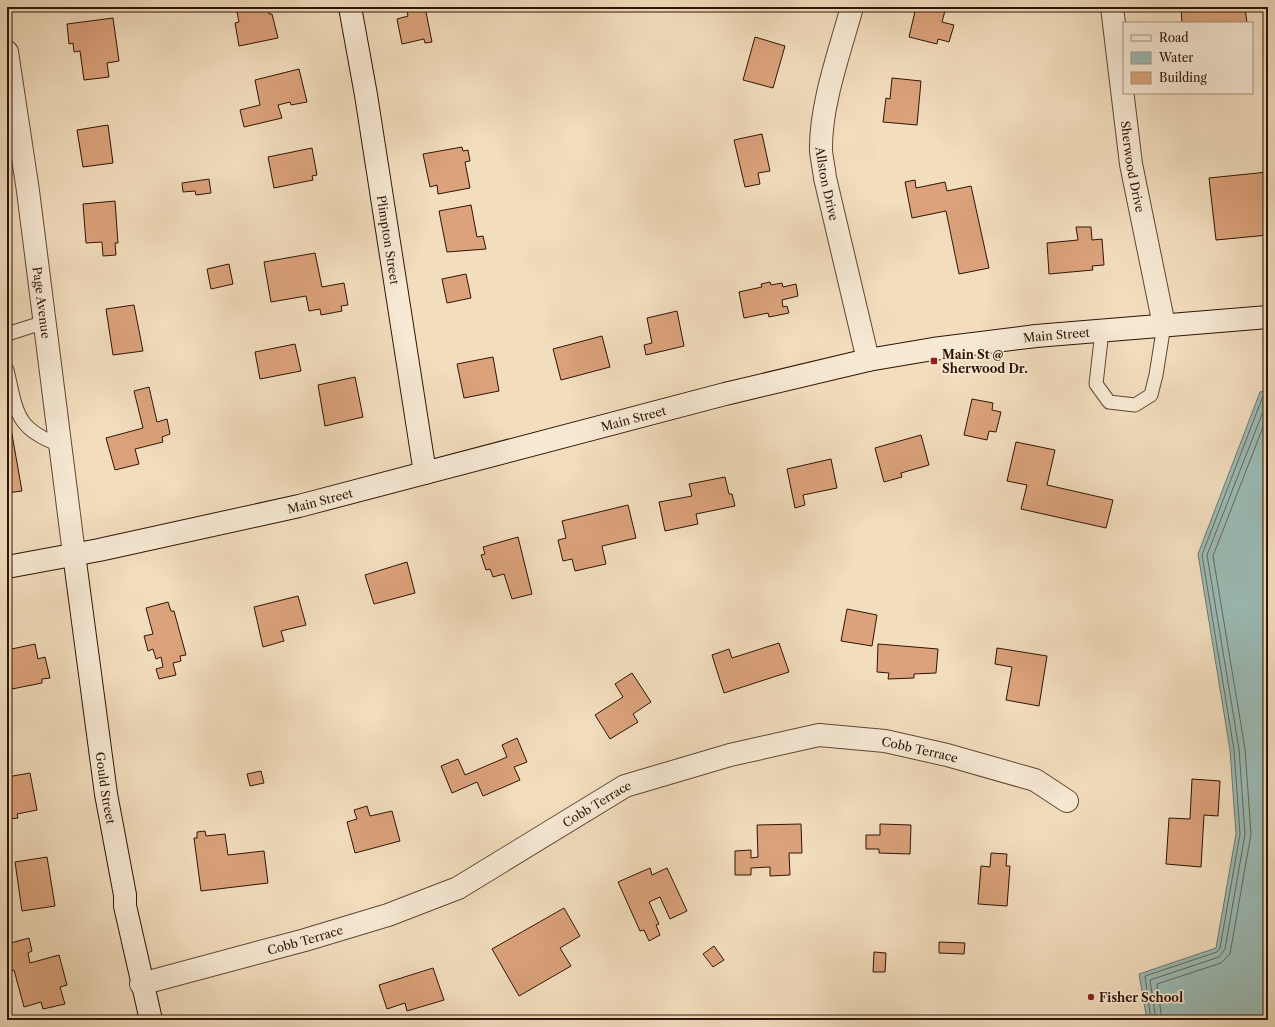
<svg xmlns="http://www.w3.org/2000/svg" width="1275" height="1027" viewBox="0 0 1275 1027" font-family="'Libre Caslon Text',serif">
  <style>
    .water { fill: #9bbbb5; stroke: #70786f }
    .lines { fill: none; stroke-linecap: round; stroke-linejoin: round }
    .shore { stroke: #65685e; stroke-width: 1 }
    .building { fill: #dba27b; stroke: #2f1406 }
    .lane-casing { stroke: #604634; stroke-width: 15 }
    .street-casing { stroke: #604634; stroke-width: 24 }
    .secondary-casing { stroke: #2f1406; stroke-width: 24 }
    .lane { stroke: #f7e9d4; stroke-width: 13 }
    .street { stroke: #f7e9d4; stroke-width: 22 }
    .secondary { stroke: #f7e9d4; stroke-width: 22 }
    .poi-dot { fill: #8f2418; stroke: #f7e9d4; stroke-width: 1.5 }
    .labels { text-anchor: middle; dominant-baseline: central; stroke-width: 3.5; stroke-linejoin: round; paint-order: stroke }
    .street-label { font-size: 12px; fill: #2f1406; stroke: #f7e9d4 }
    .poi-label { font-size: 12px; font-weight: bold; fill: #2f1406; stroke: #f7e9d4; text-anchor: start }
  </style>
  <rect width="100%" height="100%" fill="#f2ddbd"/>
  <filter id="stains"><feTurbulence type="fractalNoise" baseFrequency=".005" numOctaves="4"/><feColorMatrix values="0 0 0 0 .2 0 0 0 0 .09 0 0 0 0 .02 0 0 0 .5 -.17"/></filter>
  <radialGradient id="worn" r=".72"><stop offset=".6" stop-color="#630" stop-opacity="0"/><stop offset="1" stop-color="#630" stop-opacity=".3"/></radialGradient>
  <path class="water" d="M1268 390V1020H1147L1139 974 1216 948 1236 834 1230 750 1198 554 1260 392Z"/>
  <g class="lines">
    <path class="shore" d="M1151 1020 1145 976 1217 952 1220 948 1240 834 1234 750 1202 555 1263 396 1268 394
      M1156 1020 1150 980 1219 957 1225 949 1245 834 1239 749 1207 555 1268 399
      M1162 1020 1157 984 1221 963 1230 954 1251 834 1245 749 1213 556 1268 414"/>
  </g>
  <path class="building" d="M236 7H268L269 14H272L278 38 239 46 235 23 239 22Z
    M406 7H425L432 42 425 43 424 39 402 44 397 19 408 16Z
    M916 7H946L942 22 954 25 949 42 938 39 937 44 909 37Z
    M1181 7H1245L1247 23H1182Z
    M113 18 119 61 107 63 109 77 84 80 80 51 74 52 73 43 69 44 67 24Z
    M755 37 785 46 773 88 743 80Z
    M299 69 307 102 291 105 290 102 278 105 282 118 244 127 240 110 260 105 255 80Z
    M892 78 921 81 917 125 883 122 886 98 890 99Z
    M108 125 113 163 83 167 77 130Z
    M762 134 770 171 758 173 760 184 745 187 734 140Z
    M462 147 463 151 468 150 470 161 465 162 470 188 438 194 437 185 430 187 423 154Z
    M312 148 317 175 312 176 313 180 274 188 268 157Z
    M1268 172V235L1216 240 1209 178Z
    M209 179 211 193 196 195 195 191 183 192 182 183Z
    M915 180 916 188 945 182 947 191 971 186 989 268 959 274 946 211 912 218 905 182Z
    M115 201 118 243H115L116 255 103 256 102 242 86 243 83 204Z
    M471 205 477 237 483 236 486 249 447 252 439 211Z
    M1076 227H1091L1092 240 1102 239 1104 265 1092 266 1093 270 1049 274 1047 243 1078 240Z
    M315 253 322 287 344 283 348 305 341 306 342 311 321 315 320 309 309 311 306 296 271 302 264 262Z
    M229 264 233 284 211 289 207 269Z
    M466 274 471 298 447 303 442 279Z
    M770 282 771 285 782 283 783 287 796 284 798 296 782 300 783 307 787 306 789 313 769 317 768 313 744 318 739 292 762 287 761 284Z
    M134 305 143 351 113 355 106 309Z
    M677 311 684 346 646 355 644 345 652 343 647 318Z
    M602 336 610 367 561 380 553 349Z
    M295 344 301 371 260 379 255 352Z
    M493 357 499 391 464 398 457 364Z
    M355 377 363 417 325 426 318 385Z
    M149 387 157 422 167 419 170 434 162 437 163 442 135 449 139 464 115 470 106 438 143 428 134 391Z
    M972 399 993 403 992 410 1001 412 996 432 989 431 987 440 964 435Z
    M7 406 22 491 7 493Z
    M921 435 929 465 901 473 902 477 884 482 875 448Z
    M1016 442 1055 450 1047 485 1113 500 1106 528 1021 509 1027 485 1007 481Z
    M831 459 837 488 803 495 805 505 795 508 787 469Z
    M725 477 729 494H732L735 506 696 514 698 524 665 531 659 502 692 496 689 484Z
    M628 505 636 538 602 546 606 564 575 571 572 559 563 561 558 540 566 538 562 521Z
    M518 537 532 594 512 599 504 574 493 577 490 569 486 570 481 555 485 554 483 547Z
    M407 562 415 593 374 604 365 575Z
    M298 596 306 625 281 631 284 641 263 647 254 607Z
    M168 602 171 611H174L186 655 180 656 181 661 173 663 176 675 159 679 156 669 163 667 161 657 156 659 153 649 148 651 144 636 153 634 146 608Z
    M847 609 877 615 872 646 841 641Z
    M779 643 789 672 724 693 712 655 729 649 732 658Z
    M35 644 38 659 45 657 50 678 42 679V683L12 689 7 662V650Z
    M878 644 938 649 936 673 914 674V678L888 679 889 673 877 672Z
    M997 648 1047 656 1039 706 1006 700 1012 667 995 664Z
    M632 673 651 702 633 714 638 722 610 739 595 715 623 697 615 684Z
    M517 738 527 762 514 767 520 780 483 796 477 782 452 793 441 766 458 759 465 775 507 757 502 745Z
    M261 771 264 783 250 786 247 774Z
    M30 773 37 810 17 814 18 818 10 819 7 804V777Z
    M1192 779 1220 781 1218 816 1204 815 1201 867 1166 864 1169 818 1190 819Z
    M367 806 370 816 392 811 400 841 355 853 347 822 357 819 354 810Z
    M801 824 802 853H789L790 875 770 876V867L751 868V875H735V851L751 850V858L758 857 757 825Z
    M880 824 911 825 910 854 879 853V849H866V835H880Z
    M205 831 206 836 225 834 228 855 264 851 268 883 201 891 194 838H197V832Z
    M991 853 1007 854 1006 866H1010L1007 906 978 904 981 866 990 867Z
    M47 857 55 906 22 911 15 862Z
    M650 868 652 875 667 868 687 911 670 919 660 897 649 902 659 924 656 925 660 935 649 941 644 930 640 931 618 882Z
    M564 908 580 936 560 948 571 966 519 996 492 949Z
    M29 938 32 951 28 953 30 963 59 955 67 985 60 987 65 1004 43 1009 41 1002 24 1007 14 970 11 971 9 967H7V944Z
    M939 942 965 943 964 954 939 953Z
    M714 946 724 960 713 967 703 954Z
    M874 952 886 953 885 972H873Z
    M433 968 444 1000 407 1011 405 1003 387 1009 379 985Z"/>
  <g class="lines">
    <g class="lane-casing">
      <path id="lane" d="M1102 331 1096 384 1109 402 1135 405 1151 395 1156 375 1164 325
        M7 334 45 322
        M7 370C17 412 15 429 60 445"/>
    </g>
    <g class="street-casing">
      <g id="street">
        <path id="s1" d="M852 7C840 51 820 105 821 151 822 160 824 169 825 178L868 360"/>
        <path id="s2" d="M1112 7 1131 164 1164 325"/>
        <path id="s3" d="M7 52 28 191 74 554"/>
        <path id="s4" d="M141 984 305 940 388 915 458 888 625 786 730 755 819 735 885 741 947 755 1035 780 1067 801"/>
      </g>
    </g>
    <g class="secondary-casing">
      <g id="secondary">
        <path id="s5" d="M350 7 366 95 425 473"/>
        <path id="s6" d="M74 554 106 794 125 895V906L151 1020"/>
        <path id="s7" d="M7 567 99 550 299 506 725 394 868 360 933 349 1036 336 1268 317"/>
      </g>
    </g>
    <use href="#lane" class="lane"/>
    <use href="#street" class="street"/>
    <use href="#secondary" class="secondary"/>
  </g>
  <g class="poi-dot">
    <rect x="930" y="357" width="8" height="8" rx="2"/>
    <circle cx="1091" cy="997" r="4"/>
  </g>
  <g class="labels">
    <g class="street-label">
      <text stroke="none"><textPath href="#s2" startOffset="161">Sherwood Drive</textPath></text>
      <text stroke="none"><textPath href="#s1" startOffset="181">Allston Drive</textPath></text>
      <text stroke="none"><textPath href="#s5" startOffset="236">Plimpton Street</textPath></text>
      <text stroke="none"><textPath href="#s3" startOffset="253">Page Avenue</textPath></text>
      <text stroke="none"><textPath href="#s7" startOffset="1076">Main Street</textPath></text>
      <text stroke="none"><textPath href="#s7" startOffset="644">Main Street</textPath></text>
      <text stroke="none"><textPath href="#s7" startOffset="320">Main Street</textPath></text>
      <text stroke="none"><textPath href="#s4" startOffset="830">Cobb Terrace</textPath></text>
      <text stroke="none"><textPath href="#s6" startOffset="236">Gould Street</textPath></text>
      <text stroke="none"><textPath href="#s4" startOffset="494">Cobb Terrace</textPath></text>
      <text stroke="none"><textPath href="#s4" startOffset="170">Cobb Terrace</textPath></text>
    </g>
    <g class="poi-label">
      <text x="942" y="354">Main St @<tspan x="942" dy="14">Sherwood Dr.</tspan></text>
      <text x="1099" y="997">Fisher School</text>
    </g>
  </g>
  <rect width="1275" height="1027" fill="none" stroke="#f2ddbd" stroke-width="24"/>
  <rect x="8" y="8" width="1259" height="1011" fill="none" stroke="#2f1406" stroke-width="2"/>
  <rect x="12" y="12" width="1251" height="1003" fill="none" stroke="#2f1406"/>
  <rect x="1123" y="22" width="130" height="72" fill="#f7e9d4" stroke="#a79482"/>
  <rect x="1131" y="35" width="20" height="6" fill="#f7e9d4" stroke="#a79482"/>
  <text x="1159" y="42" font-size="12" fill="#2f1406">Road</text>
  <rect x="1131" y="52" width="20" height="12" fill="#9bbbb5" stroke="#a79482"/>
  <text x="1159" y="62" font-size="12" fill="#2f1406">Water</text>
  <rect x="1131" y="72" width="20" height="12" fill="#dba27b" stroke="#a79482"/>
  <text x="1159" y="82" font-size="12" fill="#2f1406">Building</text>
  <rect width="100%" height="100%" filter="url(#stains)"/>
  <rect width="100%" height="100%" fill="url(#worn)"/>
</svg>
